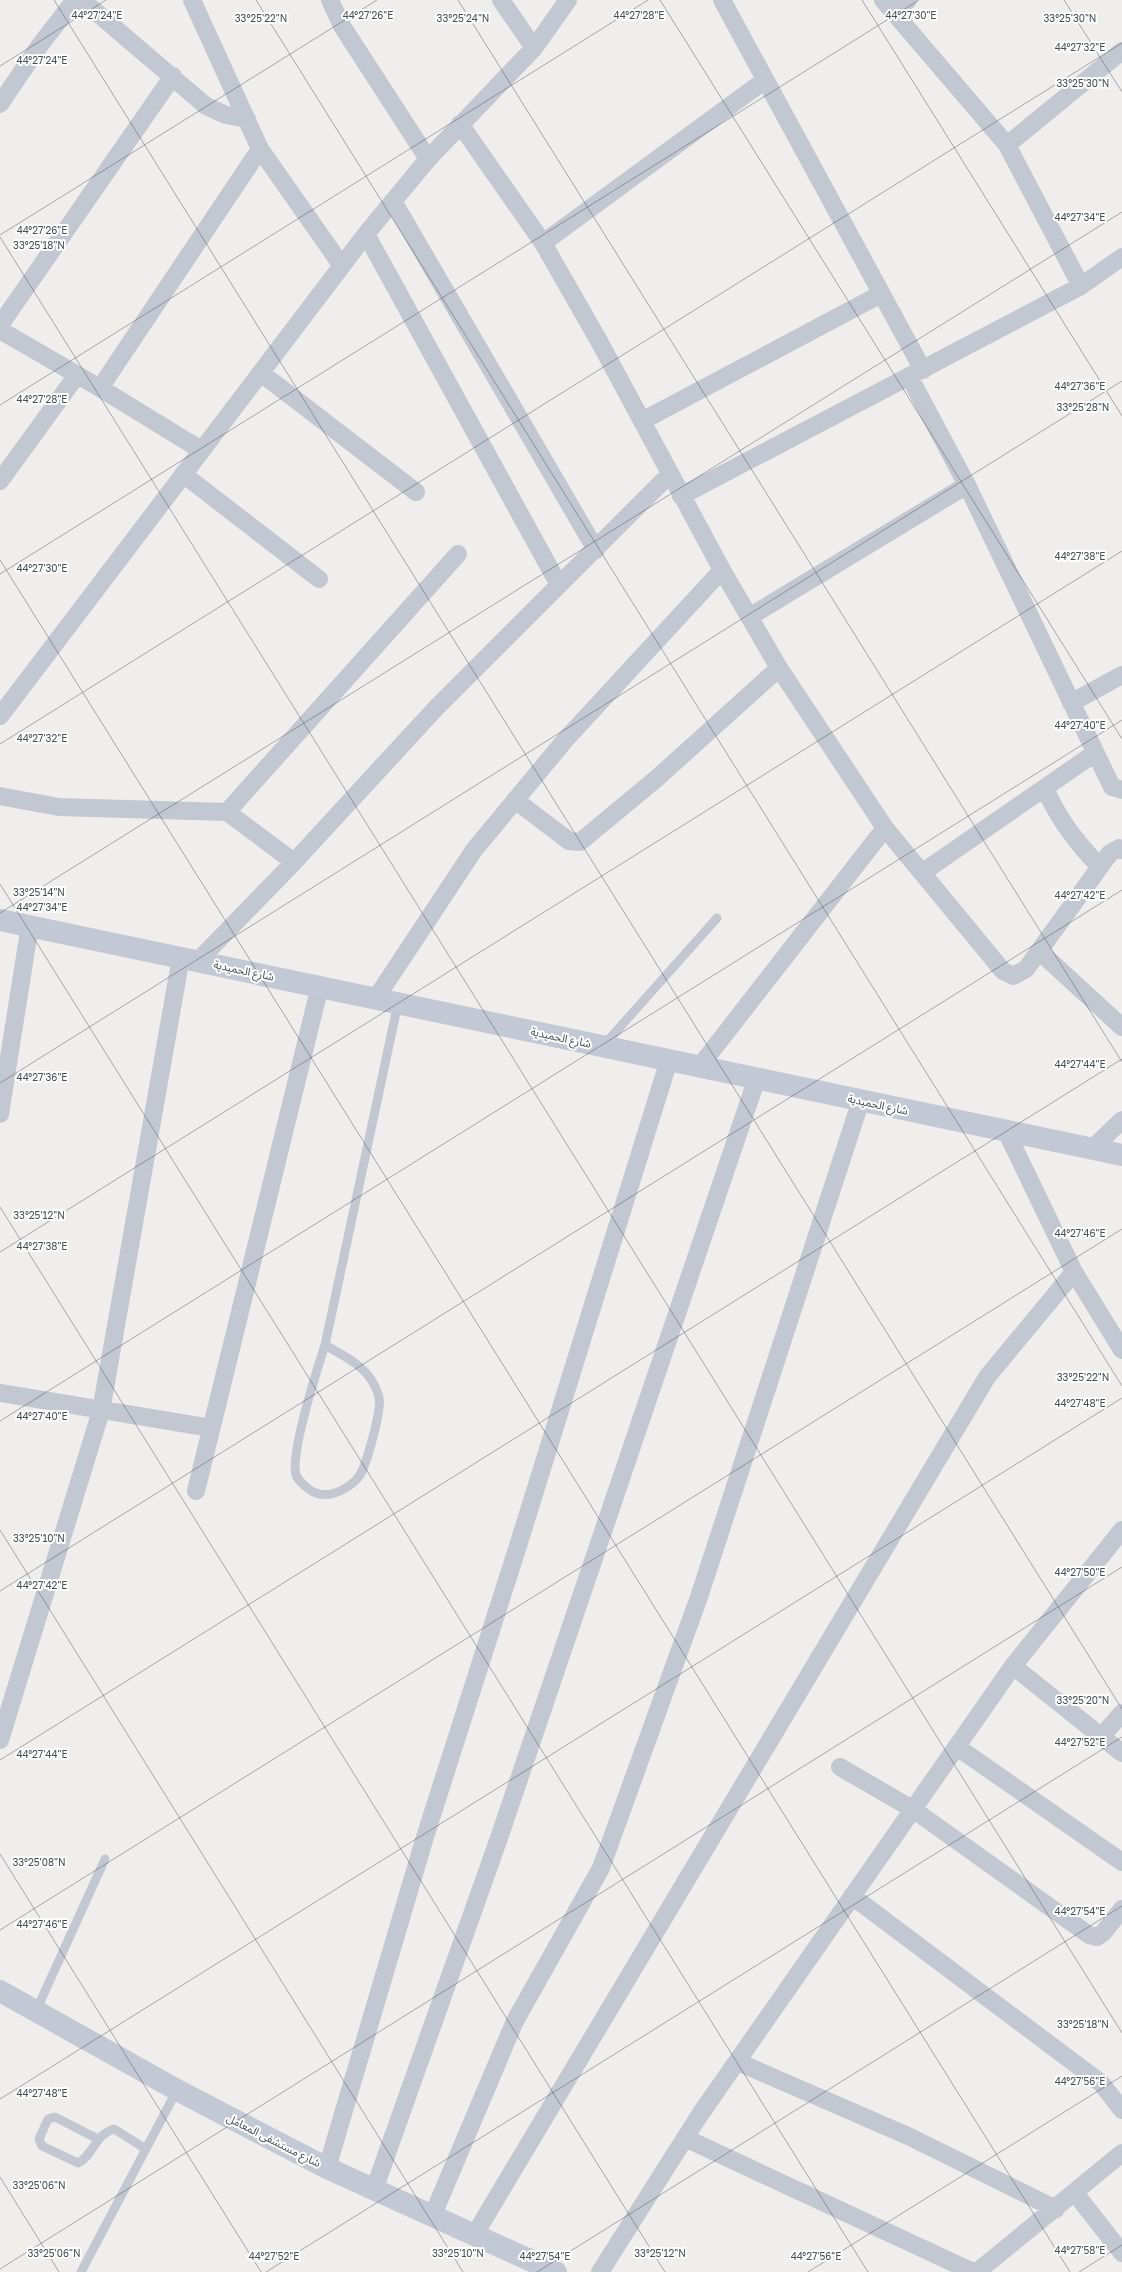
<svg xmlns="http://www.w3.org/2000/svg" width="1122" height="2272" viewBox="0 0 1122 2272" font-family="'Golos Text','Noto Sans Arabic',sans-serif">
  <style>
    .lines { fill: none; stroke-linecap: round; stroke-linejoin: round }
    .lane { stroke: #c2c7d1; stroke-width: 9 }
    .street { stroke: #c2c7d1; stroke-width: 18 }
    .secondary { stroke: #c2c8d4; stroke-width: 22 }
    .ticks { fill: none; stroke: #484e58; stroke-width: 1; stroke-opacity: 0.45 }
    .labels { text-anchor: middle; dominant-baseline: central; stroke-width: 4; stroke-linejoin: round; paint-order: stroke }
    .street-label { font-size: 11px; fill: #484e58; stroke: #fff }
    .ticks-label { font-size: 10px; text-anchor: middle; fill: #484e58; stroke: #fff; stroke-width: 4; stroke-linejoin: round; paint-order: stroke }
  </style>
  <rect width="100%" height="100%" fill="#f0eeed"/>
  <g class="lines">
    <path class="lane" d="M604 1045 717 918
      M325 1345C342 1355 361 1363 372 1381 375 1386 378 1393 379 1398 382 1409 368 1457 363 1469 356 1487 328 1502 310 1490 305 1486 298 1481 296 1475 290 1452 317 1370 325 1345L398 1003
      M36 2011 105 1859
      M98 2139 55 2117 48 2119 39 2139 42 2146 78 2163C94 2155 95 2134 114 2129L146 2149
      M81 2272 177 2090"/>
    <path class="street" d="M82 0 206 106 226 115 247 119
      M192 0 260 149 342 266
      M330 0 342 26 428 159
      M501 0 534 48
      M722 0 923 370
      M883 0 1007 145 1081 286
      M895 12 908 0
      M0 104 40 45 75 0
      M460 124 543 243 599 341 722 570 779 668 885 828 1003 971 1013 976 1026 969 1110 853 1119 848 1122 850
      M1007 145 1122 51
      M393 201 596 550
      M366 234 559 585
      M543 243 765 80
      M0 325 173 76
      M0 330 100 388 201 450
      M261 373 416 492
      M100 388 260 149
      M642 421 881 294
      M183 474 319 579
      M0 481 77 375
      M967 485 1112 787 1122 790
      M681 496 1081 286 1122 257
      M749 617 967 485 910 378
      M1071 703 1122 675
      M0 716 366 234 428 159 534 48 568 0
      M1045 788C1058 819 1077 843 1100 867
      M0 796 59 807 227 812 458 554
      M515 800 569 841 580 842 656 779 779 668
      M227 812 294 862
      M923 872 1095 753
      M1039 951 1122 1027
      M198 961 294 862 436 708 670 474
      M376 998 474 850 566 739 722 570
      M700 1066 885 828
      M0 1114 30 925
      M1006 1131 1074 1272 1122 1350
      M1092 1149 1122 1120
      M0 1393 211 1428
      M196 1491 320 986
      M1013 1666 1122 1753
      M1102 1736 1122 1713
      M0 1740 101 1411 181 957
      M957 1747 1122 1862
      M840 1767 914 1810 1089 1935 1097 1937 1103 1933 1122 1909
      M852 1896 1101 2083 1122 2110
      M738 2062 908 2136 1056 2209
      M685 2138 973 2272
      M327 2168 425 1837 517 1549 669 1060
      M374 2190 499 1838 757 1078
      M1075 2193 1122 2253
      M432 2217 515 2021 601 1868 699 1597 861 1100
      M475 2234 987 1377 1074 1272
      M600 2272 701 2113 1013 1666 1122 1530
      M977 2272 1122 2153"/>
    <path class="secondary" d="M0 920 1122 1155
      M0 1991 177 2090 327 2168 556 2272"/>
  </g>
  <path class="ticks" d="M54 0 1122 1709M256 0 1122 1386M458 0 1122 1062M660 0 1122 739M862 0 1122 416M1064 0 1122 92M0 66 106 0M0 235 377 0M0 237 1122 2033M0 405 648 0M0 560 1070 2272M0 574 919 0M0 744 1122 43M0 884 868 2272M0 913 1122 212M0 1083 1122 381M0 1207 665 2272M0 1252 1122 551M0 1421 1122 720M0 1530 463 2272M0 1591 1122 890M0 1760 1122 1059M0 1854 261 2272M0 1930 1122 1229M0 2099 1122 1398M0 2177 59 2272M0 2269 1122 1567M266 2272 1122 1737M537 2272 1122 1906M808 2272 1122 2076M1079 2272 1122 2245"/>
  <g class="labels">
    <g class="street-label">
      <text transform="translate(244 970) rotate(12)">شارع الحميدية</text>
      <text transform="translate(561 1037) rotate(12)">شارع الحميدية</text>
      <text transform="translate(878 1104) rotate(12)">شارع الحميدية</text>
      <text transform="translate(274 2140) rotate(27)">شارع مستشفى المعامل</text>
    </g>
  </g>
  <g class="ticks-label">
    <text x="368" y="19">44°27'26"E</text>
    <text x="639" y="19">44°27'28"E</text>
    <text x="911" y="19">44°27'30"E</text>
    <text x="97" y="19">44°27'24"E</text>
    <text x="463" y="22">33°25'24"N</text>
    <text x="261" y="22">33°25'22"N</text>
    <text x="1070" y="22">33°25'30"N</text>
    <text x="1080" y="51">44°27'32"E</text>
    <text x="42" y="64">44°27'24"E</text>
    <text x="1083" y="87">33°25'30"N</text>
    <text x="1080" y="221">44°27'34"E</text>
    <text x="42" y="234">44°27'26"E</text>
    <text x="39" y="249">33°25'18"N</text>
    <text x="1080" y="390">44°27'36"E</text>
    <text x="42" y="403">44°27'28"E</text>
    <text x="1083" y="411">33°25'28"N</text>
    <text x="1080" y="560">44°27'38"E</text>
    <text x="42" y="572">44°27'30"E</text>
    <text x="1080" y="729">44°27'40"E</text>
    <text x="42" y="742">44°27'32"E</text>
    <text x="39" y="896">33°25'14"N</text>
    <text x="1080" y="899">44°27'42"E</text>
    <text x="42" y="911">44°27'34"E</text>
    <text x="1080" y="1068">44°27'44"E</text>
    <text x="42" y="1081">44°27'36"E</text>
    <text x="39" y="1219">33°25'12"N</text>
    <text x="1080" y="1237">44°27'46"E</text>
    <text x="42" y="1250">44°27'38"E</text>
    <text x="1083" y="1381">33°25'22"N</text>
    <text x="1080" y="1407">44°27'48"E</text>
    <text x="42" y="1420">44°27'40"E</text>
    <text x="39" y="1542">33°25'10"N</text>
    <text x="1080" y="1576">44°27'50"E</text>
    <text x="42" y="1589">44°27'42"E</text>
    <text x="1083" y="1704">33°25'20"N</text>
    <text x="1080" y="1746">44°27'52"E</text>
    <text x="42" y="1758">44°27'44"E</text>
    <text x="39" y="1866">33°25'08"N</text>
    <text x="1080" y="1915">44°27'54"E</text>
    <text x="42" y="1928">44°27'46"E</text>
    <text x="1083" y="2028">33°25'18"N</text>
    <text x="1080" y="2085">44°27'56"E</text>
    <text x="42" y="2097">44°27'48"E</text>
    <text x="39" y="2189">33°25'06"N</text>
    <text x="1080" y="2254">44°27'58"E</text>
    <text x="54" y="2257">33°25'06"N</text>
    <text x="458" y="2257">33°25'10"N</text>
    <text x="660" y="2257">33°25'12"N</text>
    <text x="274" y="2260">44°27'52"E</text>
    <text x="545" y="2260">44°27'54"E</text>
    <text x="816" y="2260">44°27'56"E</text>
  </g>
</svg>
